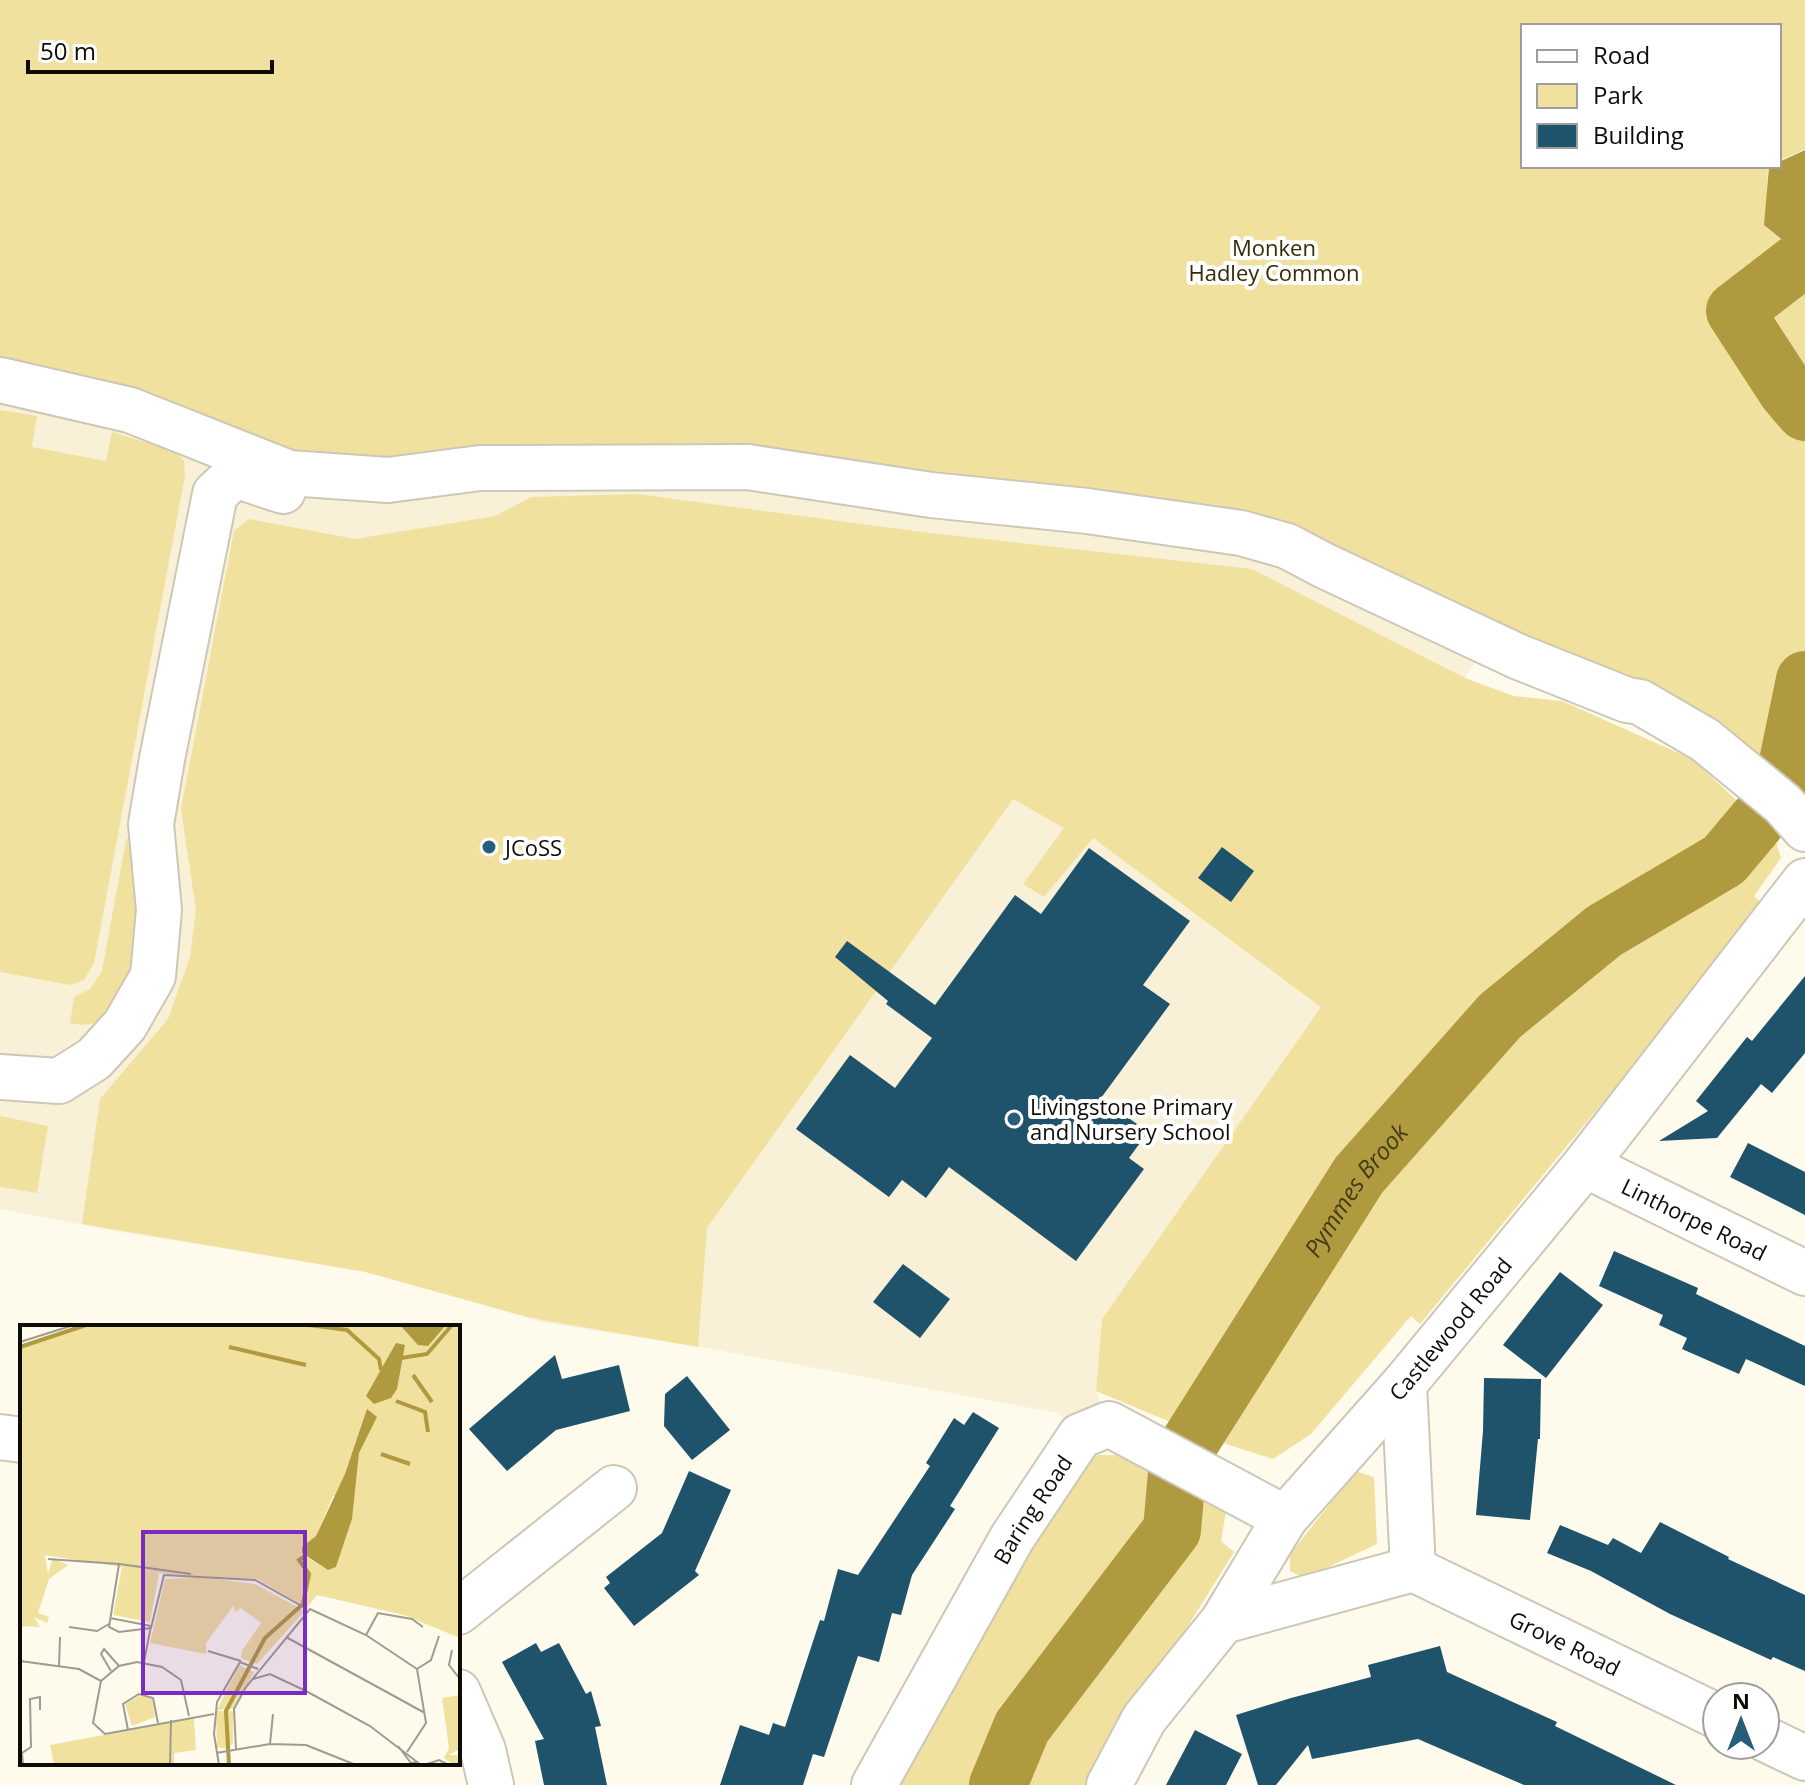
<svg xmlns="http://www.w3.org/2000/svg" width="1805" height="1785" viewBox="0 0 1805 1785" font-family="'Open Sans',sans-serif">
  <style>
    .built { fill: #f8f1d7 }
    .green { fill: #f1e19f }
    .water { fill: #b09a3f }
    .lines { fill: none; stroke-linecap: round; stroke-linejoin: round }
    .river { stroke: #b09a3f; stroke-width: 58 }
    .building { fill: #1f526b }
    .minor-casing { stroke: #ccc7b6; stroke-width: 48 }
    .minor { stroke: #fff; stroke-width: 44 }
    .poi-dot { fill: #265d78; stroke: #fff; stroke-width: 3 }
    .labels { text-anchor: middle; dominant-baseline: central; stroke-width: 8; stroke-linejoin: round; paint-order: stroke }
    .park-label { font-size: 22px; fill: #352b03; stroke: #fff }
    .poi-label { font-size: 22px; fill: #0e0c07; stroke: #fff; text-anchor: start }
    .street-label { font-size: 22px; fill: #0e0c07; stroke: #fff }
    .water-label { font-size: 24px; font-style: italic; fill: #453b14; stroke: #fff }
    .inset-river { fill: none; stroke: #b09a3f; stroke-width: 4 }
    .inset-road { fill: none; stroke: #9e9b90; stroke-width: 2 }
    .view { fill: #7b2cbf; fill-opacity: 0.15; stroke: #7b2cbf; stroke-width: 4 }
    .inset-edge { fill: none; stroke: #0e0c07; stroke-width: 4 }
  </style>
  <rect width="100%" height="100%" fill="#fefbec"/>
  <path class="built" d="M0 365 424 462 663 444 1265 523 1483 650 1372 821 1400 873 1321 1007 1102 1319 1096 1390 1108 1424 1080 1436 1058 1413 701 1347 542 1322 365 1270 127 1233 0 1209Z"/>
  <path class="green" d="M0 0H1805V149L1779 161V26H1523V166H1768L1766 227 1805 261V828L1786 808 1267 521 742 456 667 444 617 446 331 468 0 365Z
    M0 410 37 416 32 447 106 461 112 432 177 452 184 461 185 476 94 963 84 980 70 985 0 972Z
    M636 494 923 532 1252 569 1465 678 1514 696 1562 701 1692 759 1774 835 1781 858 1754 896 1765 906 1420 1324 1411 1316 1311 1434 1273 1459 1211 1439 1096 1391 1102 1319 1321 1007 1093 838 1044 897 1023 884 1064 828 1013 799 707 1228 698 1347 531 1318 365 1272 82 1224 100 1099 168 1019 190 957 196 910 181 809 234 531 249 519 355 539 495 516 531 497Z
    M140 832 145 975 114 1020 83 1025 70 1023 74 997 90 989 102 971 126 840Z
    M0 1116 48 1126 37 1193 0 1187Z
    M1098 1455H1128L1226 1511 1221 1541 1234 1552 1089 1785H887L1071 1470Z
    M1356 1471 1374 1477 1377 1544 1305 1578 1290 1571V1554Z"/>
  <path class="water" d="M1805 150V259L1764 225 1769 167 1779 166V162Z"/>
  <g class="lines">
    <g class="river">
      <path d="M1804 258 1735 311 1787 391 1805 412"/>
      <path id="s1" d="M998 1785 1022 1727 1172 1530 1178 1461 1359 1175 1500 1016 1604 931 1724 860 1782 791 1805 680"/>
    </g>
  </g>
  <path class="building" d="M1222 847 1254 871 1231 902 1198 878Z
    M1089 848 1190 921 1143 985 1170 1004 1101 1098 1148 1132 1129 1158 1144 1169 1076 1261 949 1167 926 1198 902 1180 889 1197 796 1129 850 1055 895 1088 932 1038 886 1004 888 1001 835 957 847 941 935 1005 1015 895 1041 914Z
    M1805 976V1053L1772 1093 1761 1084 1717 1138 1659 1141 1708 1111 1696 1101 1747 1037 1752 1041Z
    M1748 1143 1805 1172V1215L1730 1177Z
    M1614 1251 1698 1288 1696 1294 1805 1346V1386L1746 1359 1739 1374 1682 1349 1687 1338 1659 1325 1663 1315 1599 1286Z
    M903 1264 950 1299 920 1338 873 1302Z
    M1560 1272 1603 1305 1546 1378 1503 1345Z
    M555 1355 562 1379 619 1365 630 1411 556 1430 507 1471 469 1429Z
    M687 1376 730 1430 692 1460 664 1426 665 1394Z
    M1484 1378 1541 1379 1540 1439H1538L1530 1520 1476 1515 1483 1431Z
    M973 1412 999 1428 950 1506 955 1509 912 1575 901 1615 892 1613 879 1662 858 1656 824 1757 813 1754 803 1785H720L740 1725 769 1735 773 1723 785 1727 820 1620 824 1621 838 1569 858 1575 930 1466 926 1463 954 1418 964 1425Z
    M689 1471 731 1490 695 1571 699 1575 634 1626 604 1588 610 1583 606 1577 662 1533Z
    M1660 1522 1729 1557 1728 1559 1805 1595V1671L1773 1657 1771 1660 1670 1614 1591 1571 1547 1553 1560 1525 1608 1545 1613 1538 1641 1553Z
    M536 1643 541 1652 559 1643 586 1694 591 1691 601 1726 595 1727 607 1785H544L535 1741 544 1739 502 1662Z
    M1440 1646 1447 1672 1557 1722 1555 1726 1676 1785H1524L1418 1739 1312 1759 1308 1745 1276 1785H1258L1236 1715 1291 1698 1371 1677 1368 1665Z
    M1195 1730 1242 1754 1226 1785H1166Z"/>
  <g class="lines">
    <g class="minor-casing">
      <g id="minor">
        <path d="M0 380 130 410 289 473 388 480 480 468 748 467 931 495 1087 511 1241 533 1287 546 1325 566 1519 657 1627 700 1640 702 1705 740 1783 804 1805 829"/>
        <path d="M0 1077 59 1081 94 1059 125 1025 153 976 159 910 151 824 162 759 215 494 235 475 283 491"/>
        <path id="s2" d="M1585 1165 1805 1273"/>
        <path d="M1404 1384 1413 1569"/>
        <path d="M0 1437 22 1440"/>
        <path d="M458 1612 614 1488"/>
        <path id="s3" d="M1223 1621 1413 1569 1717 1716"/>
        <path d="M458 1692 483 1750 491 1785"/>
        <path d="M1765 1739 1805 1758"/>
        <path id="s4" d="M874 1785 1012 1538 1080 1436 1109 1424 1285 1518"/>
        <path id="s5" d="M1109 1785 1144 1719 1223 1621 1285 1518 1404 1384 1585 1165 1805 881"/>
      </g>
    </g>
    <use href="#minor" class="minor"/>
  </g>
  <g class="poi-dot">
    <circle cx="489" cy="847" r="8"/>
    <circle cx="1014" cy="1119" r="8"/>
  </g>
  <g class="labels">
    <g class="park-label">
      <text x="1274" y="247">Monken<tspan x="1274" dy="25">Hadley Common</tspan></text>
    </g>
    <g class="poi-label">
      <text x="505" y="847">JCoSS</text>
      <text x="1030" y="1106">Livingstone Primary<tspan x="1030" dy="25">and Nursery School</tspan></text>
    </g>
    <g class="street-label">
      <text stroke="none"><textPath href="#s2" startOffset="122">Linthorpe Road</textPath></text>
      <text stroke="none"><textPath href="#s5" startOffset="572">Castlewood Road</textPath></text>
      <text stroke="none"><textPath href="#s4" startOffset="318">Baring Road</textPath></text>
      <text stroke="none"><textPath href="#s3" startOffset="366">Grove Road</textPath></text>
    </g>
    <g class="water-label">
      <text stroke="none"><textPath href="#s1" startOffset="704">Pymmes Brook</textPath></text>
    </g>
  </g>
  <g transform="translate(20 1325)">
    <rect width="440" height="440" fill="#fefbec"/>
    <path d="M63 0H440V313L384 290 297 270 287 283 237 254 152 250 25 230 28 249 33 233 48 240 29 254 18 288 29 292 27 298 14 292 20 302 0 301V21ZM313 171H329L332 194 316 242 308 245 285 231 282 223 296 211ZM102 242 139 248 130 297 93 290ZM180 252 235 259 283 285 282 289 237 339 221 333 222 326 241 298 221 283 215 287 214 280 186 318V329L130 318 145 254ZM219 340 234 347 213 384 197 385ZM121 370 132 374 135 392 112 401 105 379ZM440 370V424L429 430H440V440H434L424 433 429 423 422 373ZM196 386H213V418L207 424 197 422ZM174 393 176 425 154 428V440H34L30 420Z" fill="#f1e19f" fill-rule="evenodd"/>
    <path d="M380 0H426L408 21 398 20ZM376 18 385 20 377 64 371 73 354 79 346 71ZM347 84 357 92 339 128 332 194 316 242 308 245 282 228V222L296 211 325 149Z" fill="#b09a3f"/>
    <path class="inset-river" d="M289 0 327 5 359 34 361 45M0 22 66 0M209 22 286 40M381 33 407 29 432 0M393 50 412 77M376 76 405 87 408 107M361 129 390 139M209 440 206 386 245 313 283 279 289 249 279 235 285 231"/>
    <path class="inset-road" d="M0 17 54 0M28 234 99 239M171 249 99 239 89 302 99 307 131 303 144 250 235 255 287 284M90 293 131 301 124 337M49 302 77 306 89 299M346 310 358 288 392 294 403 302M266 312 405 388M432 325 429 340 440 354M188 326 221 336M0 336 59 344 81 356M39 342 40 312M397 344 411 335 419 311M91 346 81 329 84 324 99 341M233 354 250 349 286 366 350 401 401 440M169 391 161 355 142 342 117 337 99 341 81 356 73 398 85 409 194 389M108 405 103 379 119 369 133 373 138 398M250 419 253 389M378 421 391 438 398 437M216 424 214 384 226 362 290 284 346 310 397 344 406 398 387 427M196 428 250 419 286 420 336 440M3 440 2 428 11 422 10 374 20 372V385M150 440 151 395M199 440 194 409 197 377 220 337 238 344M404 440 419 435 429 440"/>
    <path class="view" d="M123 207H285V368H123Z"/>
    <rect width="440" height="440" class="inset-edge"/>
  </g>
  <rect x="1521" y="24" width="260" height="144" fill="#ffffff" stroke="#9f9e9c" stroke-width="2"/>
  <rect x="1537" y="50" width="40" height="12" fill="#ffffff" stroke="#9f9e9c" stroke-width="2"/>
  <text x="1593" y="64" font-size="24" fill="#0e0c07">Road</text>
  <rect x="1537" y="84" width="40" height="24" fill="#f1e19f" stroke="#9f9e9c" stroke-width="2"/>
  <text x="1593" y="104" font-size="24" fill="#0e0c07">Park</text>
  <rect x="1537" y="124" width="40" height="24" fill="#1f526b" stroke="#9f9e9c" stroke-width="2"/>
  <text x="1593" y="144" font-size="24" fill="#0e0c07">Building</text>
  <g transform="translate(1741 1721)"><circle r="38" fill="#ffffff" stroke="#9f9e9c" stroke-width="2"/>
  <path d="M0-6L14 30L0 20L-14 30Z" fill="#265d78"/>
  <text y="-12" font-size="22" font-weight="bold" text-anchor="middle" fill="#0e0c07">N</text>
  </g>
  <path d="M28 60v12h244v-12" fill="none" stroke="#0e0c07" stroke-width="4"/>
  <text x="40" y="60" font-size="24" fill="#0e0c07" stroke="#ffffff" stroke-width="6" paint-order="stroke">50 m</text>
</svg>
